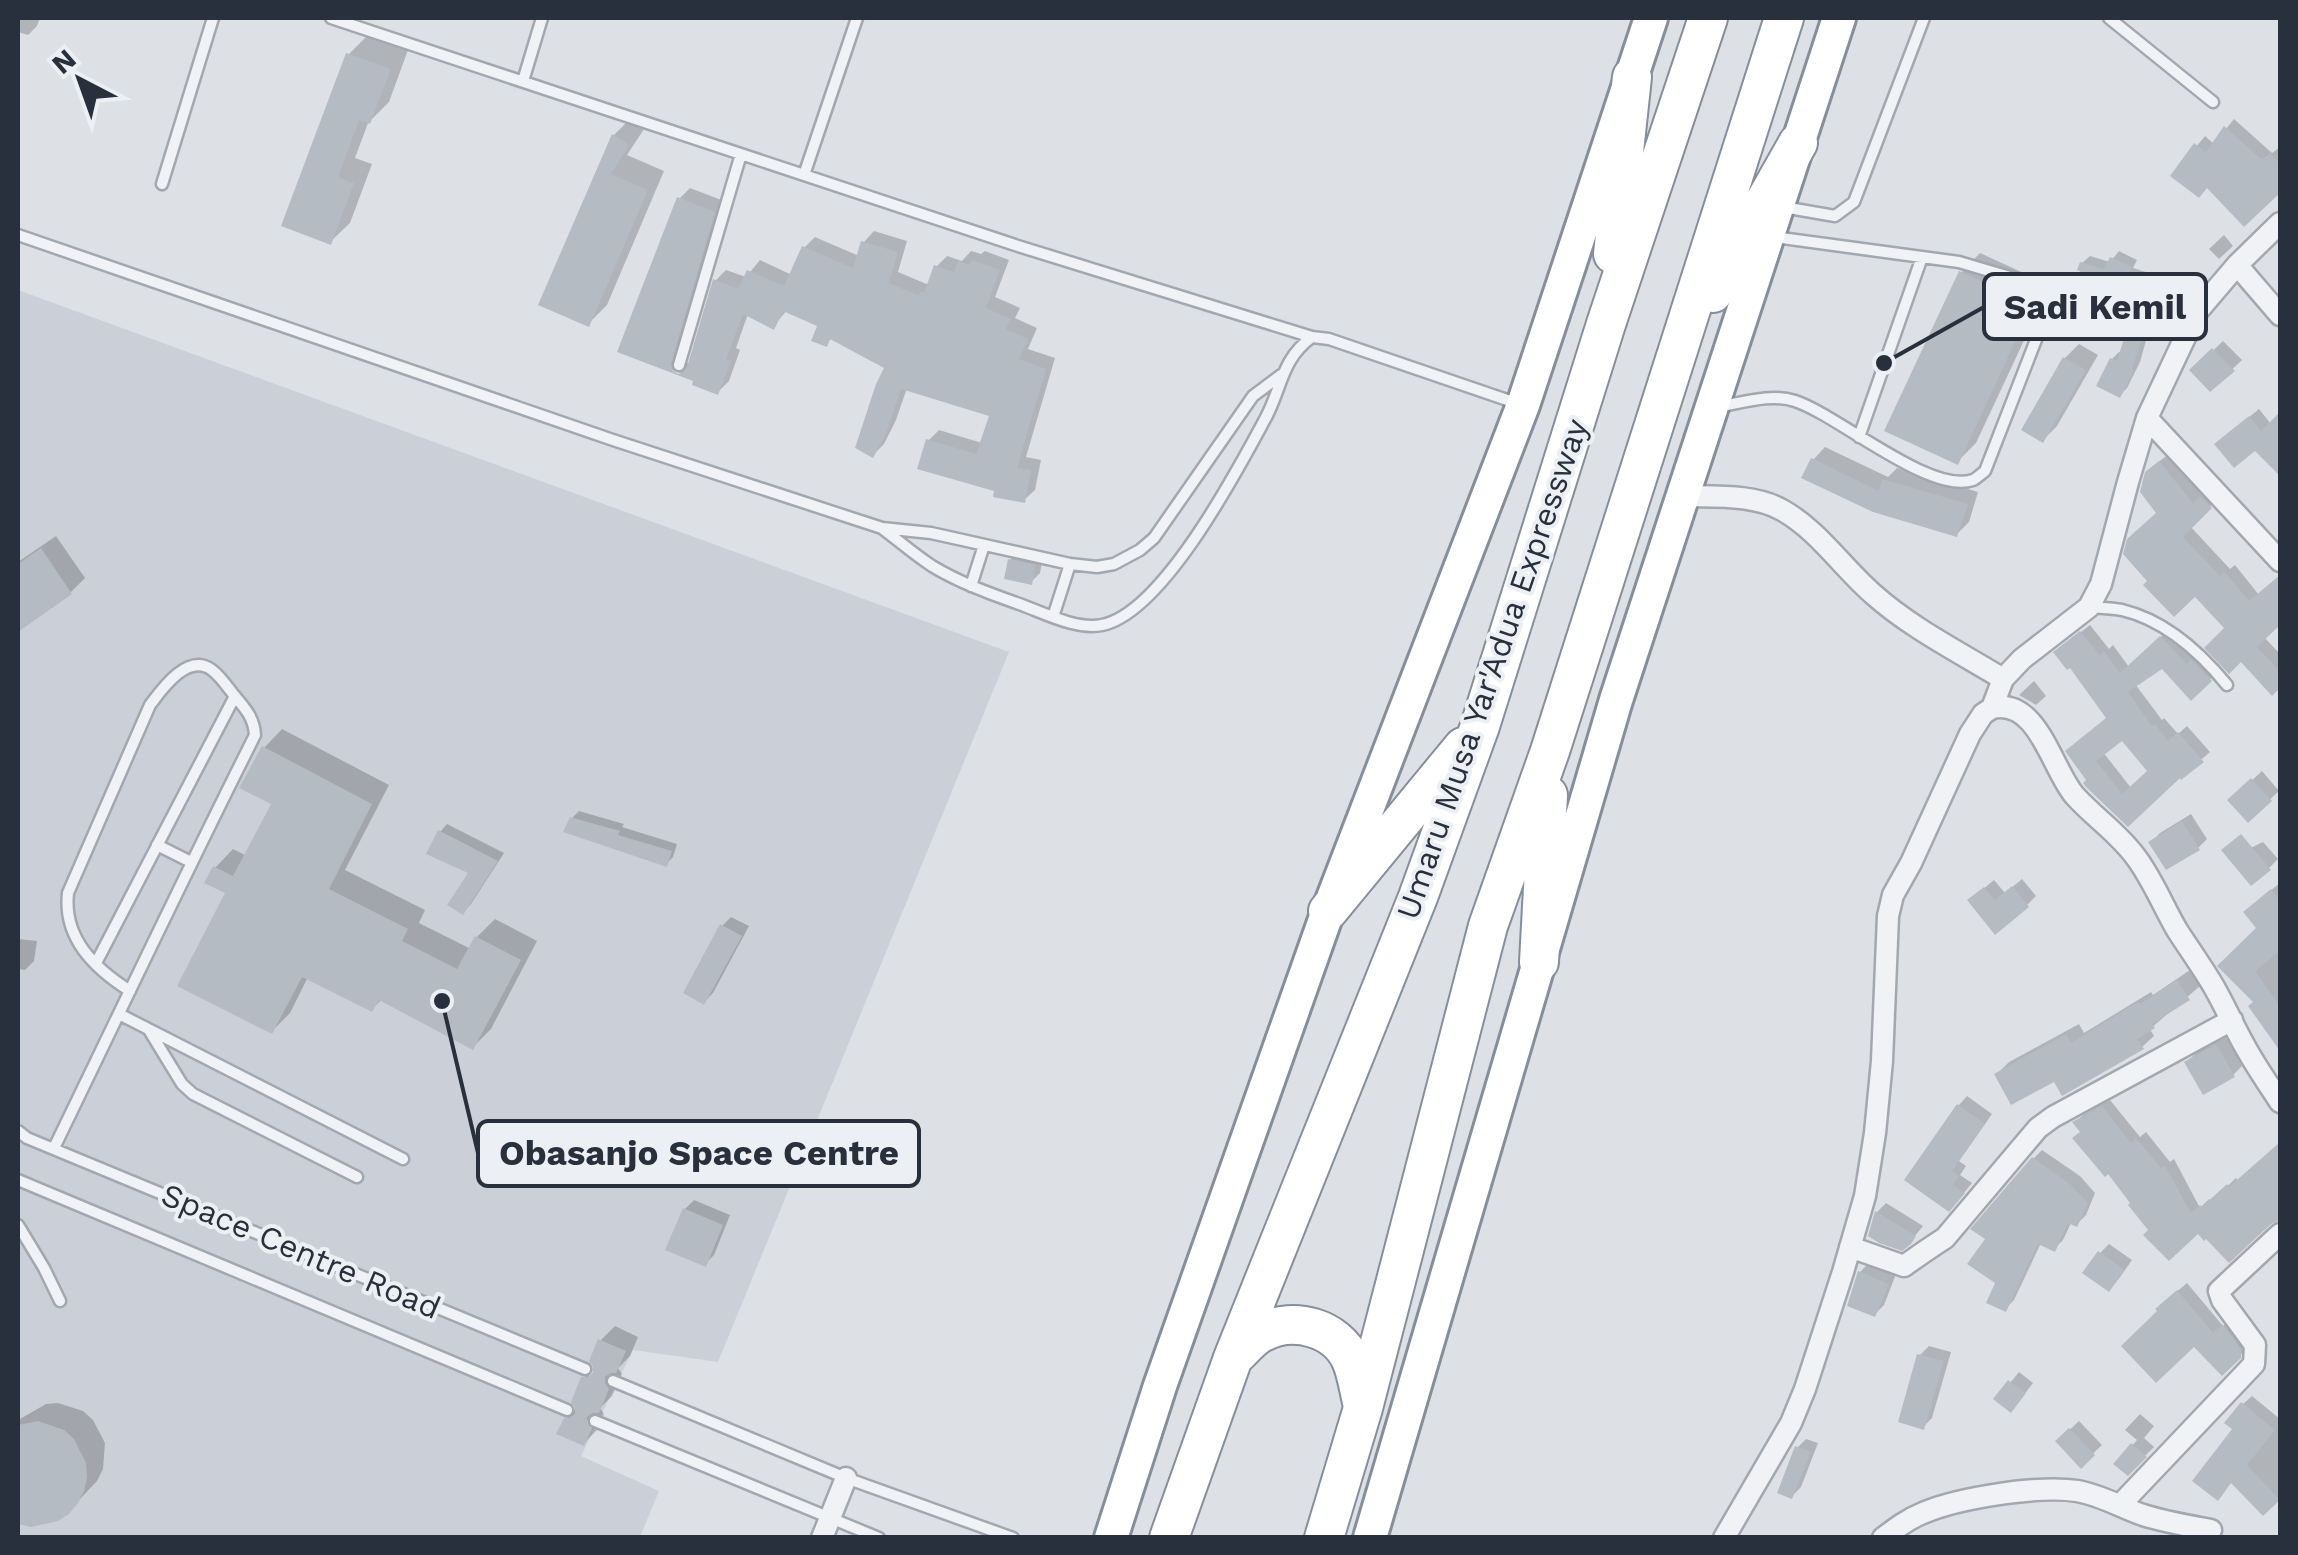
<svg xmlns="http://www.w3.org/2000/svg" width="2298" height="1555" viewBox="0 0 2298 1555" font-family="'Work Sans',sans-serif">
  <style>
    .built { fill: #cbd0d8 }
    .shadow { fill: #0003; fill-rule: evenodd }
    .building { fill: #b5bbc3; fill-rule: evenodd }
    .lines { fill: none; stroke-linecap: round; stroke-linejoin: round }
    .service-casing { stroke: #a3a8b0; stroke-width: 15 }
    .minor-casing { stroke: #a3a8b0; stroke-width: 25 }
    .trunk-casing { stroke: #858f9c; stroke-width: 38 }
    .motorway-casing { stroke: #858f9c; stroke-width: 42 }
    .service { stroke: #f0f2f5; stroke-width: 10 }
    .minor { stroke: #f0f2f5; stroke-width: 20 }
    .trunk { stroke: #fff; stroke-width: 32 }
    .motorway { stroke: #fff; stroke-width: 38 }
    .labels { text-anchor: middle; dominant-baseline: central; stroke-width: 8; stroke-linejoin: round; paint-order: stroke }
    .street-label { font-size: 32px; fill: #27303c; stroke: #ecf0f4 }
    .leader { fill: none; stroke: #27303c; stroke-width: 4 }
    .callout-dot { fill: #27303c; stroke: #ecf0f4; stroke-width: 4 }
    .callout { fill: #ecf0f4; stroke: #27303c; stroke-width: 4 }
    .callout-label { font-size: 35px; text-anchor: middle; font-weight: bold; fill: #27303c }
  </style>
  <rect width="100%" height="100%" fill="#dde1e6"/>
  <path class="built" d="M18 290 1009 652 718 1362 633 1350 581 1456 659 1491 640 1537H18Z"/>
  <path class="shadow" d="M19 18H40L37 26 28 35 18 32Z
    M368 35 408 50 389 102 368 123 355 158 372 164 350 223 330 242 348 55Z
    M632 117 646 126 627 155 664 171 607 305 588 324 541 304 614 135Z
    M2234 119 2272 153 2280 147V190L2244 223 2208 185 2173 175 2205 136 2214 144Z
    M690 188 724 201 682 360 691 365 716 280 726 270 746 277 760 260 792 275 804 248 815 237 859 256 864 242 874 231 907 241 898 272 929 285 936 267 947 256 962 261 971 251 981 254 985 251 1009 260 995 297 1020 308 1015 318 1037 328 1028 349 1055 358 1026 457 1041 460 1035 490 1024 500 997 490 928 441 939 430 982 443 992 414 907 388 896 420 884 444 873 455 887 367 833 337 826 344 821 324 787 310 773 327 748 314 736 348 740 350 729 381 718 392 696 379 620 350 679 199Z
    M2224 235 2233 246 2219 259 2209 249Z
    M2119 251 2137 260 2133 268 2172 280 2168 295 2161 302 2157 301 2140 362 2127 388 2120 395 2112 359 2119 352 2122 353 2139 298 2082 263 2090 256 2110 262Z
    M1980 253 2050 285 1976 443 1957 462 1961 273Z
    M2223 341 2242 360 2222 379 2193 370Z
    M2079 344 2098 355 2057 426 2043 440 2065 358Z
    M2259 409 2271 424 2280 415V467L2278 470 2256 447 2226 436Z
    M1825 447 1888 477 1897 468 1978 492 1969 522 1957 534 1813 460Z
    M2169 454 2203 496 2211 489 2219 498 2190 526 2230 569 2235 565 2259 595 2280 577V622L2264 637 2280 654V685L2272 693 2227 628 2195 594 2150 581 2159 513 2157 463Z
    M56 536 85 578 71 592 18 629V562Z
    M1019 551 1043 557 1040 573 1031 582 1010 560Z
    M2090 625 2109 649 2113 645 2129 667 2169 629 2218 672 2192 697 2162 665 2135 684 2162 720 2164 718 2178 734 2187 726 2210 752 2128 823 2088 786 2109 717 2064 645ZM2123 737 2150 771 2131 788 2103 752Z
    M2034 681 2046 696 2036 705 2019 695Z
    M282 729 389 785 345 870 425 910 419 923 471 949 477 937 495 919 537 941 491 1029 473 1047 382 999 372 1009 308 977 290 1013 272 1031 228 892 215 868 233 849 247 856 274 803 264 748Z
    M2262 771 2279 791 2249 819 2231 800Z
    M579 811 624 824 622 827 677 844 673 857 666 864 572 818Z
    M2191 814 2207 839 2198 848 2151 842 2160 833Z
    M447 824 504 853 471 904 463 912 472 872 440 832Z
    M2263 842 2278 859 2269 868 2242 852Z
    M2022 879 2036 896 2027 905 1970 900 1994 880 2005 893Z
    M2280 883V1046L2252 1006 2256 1002 2221 966 2260 928 2254 904Z
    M731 917 749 926 713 993 704 1002 722 926Z
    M18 939 37 941 34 961 25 970 18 969Z
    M2190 970 2200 986 2150 1029 2154 1036 2142 1047 2055 1078 1997 1074 2009 1062 2079 1024 2084 1033 2151 992 2153 995Z
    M2226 1037 2242 1066 2233 1075 2187 1062 2196 1053Z
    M1967 1096 1992 1114 1959 1161 1966 1166 1960 1175 1972 1183 1958 1200 1908 1179 1959 1105Z
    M2110 1100 2140 1137 2146 1132 2170 1162 2174 1159 2200 1208 2209 1199 2212 1201 2236 1178 2239 1181 2280 1143V1219L2198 1230H2151L2076 1122 2083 1115Z
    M2042 1150 2080 1176 2095 1193 2086 1215 2077 1224 2072 1221 2063 1240 2054 1249 2041 1243 2014 1300 2005 1309 2033 1159Z
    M694 1200 730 1215 714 1255 705 1264 685 1209Z
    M1886 1203 1923 1226 1910 1242 1871 1234 1877 1212Z
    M2109 1244 2132 1260 2118 1280 2100 1253Z
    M1869 1263 1896 1274 1884 1305 1875 1314 1860 1272Z
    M2187 1283 2223 1326 2233 1317 2249 1347 2222 1373 2167 1300Z
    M615 1326 638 1337 630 1356 618 1368 622 1374 612 1396 600 1408 604 1414 598 1429 584 1443 566 1419 578 1407 584 1378 589 1373V1379L601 1364 590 1372 596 1366 601 1340ZM580 1412 594 1428H587Z
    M1929 1346 1951 1352 1932 1418 1923 1427 1920 1355Z
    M2019 1372 2033 1383 2020 1400 1997 1399Z
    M2252 1396 2280 1419V1496L2263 1512 2233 1480 2235 1428 2243 1404Z
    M58 1403 83 1411 93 1420 105 1443 103 1469 97 1481 68 1512 31 1524 18 1522V1420L46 1404Z
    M2140 1414 2154 1426 2144 1438 2154 1447 2128 1473 2117 1463 2137 1440 2125 1430Z
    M2079 1421 2102 1445 2081 1465 2058 1441Z
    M1806 1439 1818 1443 1801 1487 1792 1496 1797 1448Z"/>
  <path class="building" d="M346 53 391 69 370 124 359 120 338 177 354 183 331 245 281 226Z
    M2224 126 2262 160 2270 153 2280 164V193L2244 227 2207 188 2199 198 2170 176 2194 143 2206 152Z
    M612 134 629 145 611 174 648 190 589 327 538 305Z
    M677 197 715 212 671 363 672 370 678 374 684 372 687 367 713 279 738 289 747 270 784 286 802 246 853 268 861 241 898 252 889 283 919 296 920 292 924 293 934 265 954 272 958 261 970 265 972 260 1000 270 986 308 1011 319 1006 329 1028 339 1019 359 1046 369 1017 468 1031 470 1025 503 993 497 994 491 917 469 926 439 976 454 989 416 901 389 886 434 873 458 855 448 876 384 884 368 830 339 827 347 811 341 817 326 783 311 774 330 743 314 726 359 731 361 718 395 692 385 693 381 617 352Z
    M2110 257 2132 267 2128 275 2167 287 2161 305 2154 302 2132 369 2134 370 2120 398 2096 386 2110 358 2117 361 2136 299 2077 270 2080 262 2104 269Z
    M1959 271 2032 305 1958 465 1884 431Z
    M2212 348 2235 371 2210 392 2189 370Z
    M2063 357 2086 370 2043 443 2021 430Z
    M2280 412V476L2255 451 2234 468 2214 444 2249 416 2261 431Z
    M1811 458 1879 491 1882 479 1968 504 1957 537 1873 512 1801 478Z
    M2159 461 2193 503 2200 496 2212 508 2183 537 2220 576 2225 572 2249 601 2280 575V625L2257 647 2280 671V688L2272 696 2241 662 2229 674 2204 648 2224 628 2195 597 2174 617 2143 585 2147 581 2123 554 2127 539 2156 513 2140 492 2145 472Z
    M41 548 72 594 18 632V564Z
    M1008 559 1035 565 1032 585 1004 579Z
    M2080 631 2100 655 2104 651 2120 673 2160 636 2187 664 2191 660 2212 681 2191 701 2162 669 2128 692 2152 726 2155 724 2168 741 2178 732 2204 762 2181 780 2180 778 2128 827 2086 787 2083 783 2086 780 2065 751 2106 718 2070 668 2067 670 2053 652ZM2122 741 2147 771 2122 794 2096 761Z
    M262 746 372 804 329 889 408 929 402 941 457 969 475 936 521 960 473 1050 379 1000 372 1012 302 977 272 1034 177 986 225 893 204 883 213 866 233 876 271 804 239 788Z
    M2251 778 2272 801 2248 823 2227 800Z
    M570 817 620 831 618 835 672 851 667 867 563 832Z
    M2182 821 2200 850 2166 870 2148 842Z
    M438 830 498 861 463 915 447 905 468 873 426 854Z
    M2241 834 2271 870 2251 886 2221 850Z
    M2012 886 2029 907 1995 935 1967 900 1984 887 1995 900Z
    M2271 889 2280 901V951L2255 971 2280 1006V1051L2248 1006 2253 1002 2217 966 2256 928 2243 912Z
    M720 924 742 936 704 1005 683 993Z
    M2177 980 2190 1000 2152 1024 2155 1028 2137 1039 2144 1049 2062 1096 2054 1082 2011 1105 1994 1074 2066 1034 2071 1043 2138 1002 2140 1004Z
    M2216 1044 2235 1077 2203 1095 2184 1062Z
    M1957 1104 1985 1124 1952 1171 1959 1176 1953 1185 1965 1193 1949 1212 1904 1180Z
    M2102 1106 2131 1143 2136 1138 2161 1168 2165 1166 2191 1213 2200 1205 2202 1207 2227 1184 2229 1187 2280 1142V1217L2278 1221 2271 1224 2229 1263 2206 1239 2204 1241 2198 1234 2169 1261 2143 1235 2148 1230 2128 1205 2130 1203 2108 1174 2105 1177 2072 1138 2080 1132 2072 1122Z
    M2032 1157 2071 1185 2088 1203 2077 1227 2068 1223 2055 1252 2038 1244 2006 1312 1986 1303 1995 1283 1967 1264 1985 1239 1970 1229Z
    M683 1208 723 1225 706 1267 665 1250Z
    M1875 1211 1916 1236 1911 1244 1902 1251 1879 1243 1868 1236Z
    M2098 1251 2125 1270 2109 1292 2082 1273Z
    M1858 1271 1889 1284 1875 1317 1847 1306Z
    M2177 1290 2213 1333 2222 1324 2241 1349V1358L2222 1376 2194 1347 2156 1383 2121 1346 2157 1311 2155 1309Z
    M598 1339 626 1351 616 1373H611L605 1377V1383L609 1389 599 1413H593L587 1417V1423L592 1429 584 1446 556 1434 564 1418H569L575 1414V1408L571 1402 581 1377H587L593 1373V1367L589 1361Z
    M1917 1354 1944 1361 1924 1430 1898 1422Z
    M2008 1380 2026 1393 2011 1413 1993 1399Z
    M2241 1402 2275 1430 2247 1465 2280 1500 2263 1516 2231 1483 2218 1501 2192 1481 2232 1429 2224 1423Z
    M38 1421 64 1430 74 1439 86 1463 87 1477 84 1491 78 1503 69 1514 58 1521 31 1527 18 1524V1425Z
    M2069 1428 2095 1455 2081 1469 2055 1441Z
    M2131 1443 2147 1457 2128 1476 2113 1464Z
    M1795 1446 1811 1452 1792 1499 1777 1493Z"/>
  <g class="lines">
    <g class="service-casing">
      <path id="service" d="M331 18 1018 246 1312 337
        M2109 18 2213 102
        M523 81 542 18
        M804 175 857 18
        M162 184 213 18
        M1783 207 1835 216 1854 202 1924 18
        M18 235 613 440 882 528 931 533 1070 564 1097 567 1114 564 1140 550 1154 538 1253 396 1281 375
        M679 365 741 154
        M1717 407C1742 403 1770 393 1795 401 1838 415 1930 495 1973 480 1977 478 1981 474 1985 471L2046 314 2041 296 2030 283 1959 262 1774 237
        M1859 437 1922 257
        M883 529C899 541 915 555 932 566 960 583 991 594 1022 605 1046 614 1077 630 1102 625 1162 613 1236 473 1264 421 1282 390 1280 360 1312 337L1329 339 1516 403
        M971 586 984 545
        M2089 607C2100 608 2111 608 2122 610 2164 620 2200 652 2227 685
        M1053 617 1070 564
        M157 845 191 862
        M96 963 235 696
        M119 1014 403 1159
        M149 1030 182 1084 193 1094 357 1177
        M18 1131 27 1138 585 1369
        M54 1148C121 1010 186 872 255 735 254 717 244 707 233 694 227 686 220 676 212 670 188 652 162 689 150 705L68 893C63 938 94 968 130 991
        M18 1180 567 1410
        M18 1225 44 1268 60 1301
        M613 1381 846 1478 1013 1538
        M595 1421 879 1538"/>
    </g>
    <g class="minor-casing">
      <path id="minor" d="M2237 265 2280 315
        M2147 418 2280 561
        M1683 496C1715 497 1754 494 1782 510 1818 530 1842 567 1873 594 1911 628 1959 652 2003 679
        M1992 708C2038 697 2052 770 2075 796 2094 817 2118 833 2135 856 2152 878 2163 906 2177 930 2188 947 2200 964 2211 982 2224 1003 2234 1028 2247 1050 2257 1068 2269 1085 2280 1102
        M1850 1247 1904 1266C1918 1256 1931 1247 1945 1238L2038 1128 2053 1117 2232 1020
        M2120 1505 2254 1364 2255 1345 2222 1300 2219 1291 2280 1234
        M822 1538 846 1478
        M1724 1538 1791 1423 1805 1389 1843 1272 1865 1196 1875 1133 1882 1061 1888 916 1893 895 1911 863 1970 734 1983 714 1992 708 2003 679 2022 659 2089 607 2101 584 2128 482 2147 418 2197 312 2237 265 2280 223
        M1883 1538C1896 1528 1908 1519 1923 1513 1958 1498 2039 1485 2077 1491 2101 1495 2120 1507 2143 1515 2165 1522 2189 1526 2211 1530"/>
    </g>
    <g class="trunk-casing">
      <path id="trunk" d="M1111 1538 1160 1386 1328 911 1523 405 1651 18
        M1370 1538 1616 700 1839 18"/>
    </g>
    <g class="motorway-casing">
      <path id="motorway" d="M1613 254 1632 77
        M1713 293 1798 143
        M1328 911 1463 747
        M1539 962 1548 795
        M1233 1358C1242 1350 1252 1337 1263 1332 1294 1316 1337 1328 1351 1360 1357 1373 1359 1391 1363 1406
        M1169 1538 1233 1358 1418 897 1480 726 1606 324 1708 18
        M1324 1538 1363 1408 1488 926 1550 751 1784 18"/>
    </g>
    <use href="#service" class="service"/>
    <use href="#minor" class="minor"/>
    <use href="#trunk" class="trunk"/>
    <use href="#motorway" class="motorway"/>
  </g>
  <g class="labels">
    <g class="street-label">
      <text transform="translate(1492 669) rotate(-71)">Umaru Musa Yar'Adua Expressway</text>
      <text transform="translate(301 1251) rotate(23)">Space Centre Road</text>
    </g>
  </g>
  <path class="leader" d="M1884 363L1984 307M442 1001L478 1153"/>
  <g class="callout-dot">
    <circle cx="1884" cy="363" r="10"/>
    <circle cx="442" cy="1001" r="10"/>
  </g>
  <g class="callout">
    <rect x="1984" y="274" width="222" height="65" rx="10"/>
    <rect x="478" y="1121" width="441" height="65" rx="10"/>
  </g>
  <g class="callout-label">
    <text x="2095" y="319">Sadi Kemil</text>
    <text x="699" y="1165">Obasanjo Space Centre</text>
  </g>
  <rect width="2298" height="1555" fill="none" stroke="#27303c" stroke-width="40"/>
  <g transform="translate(80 80) rotate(319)" stroke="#ecf0f4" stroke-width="8" paint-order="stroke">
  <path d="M0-8L18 38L0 25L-18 38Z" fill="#27303c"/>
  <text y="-15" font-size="28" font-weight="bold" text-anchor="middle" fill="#27303c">N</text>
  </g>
</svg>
